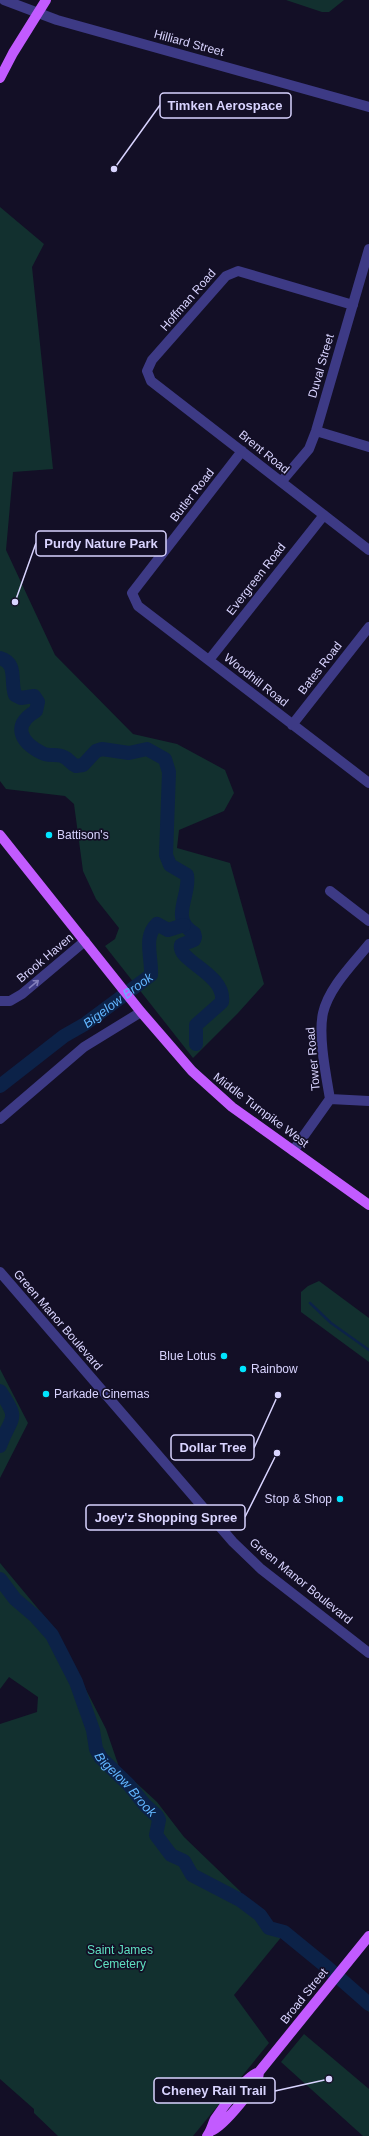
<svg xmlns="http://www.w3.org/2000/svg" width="369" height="2136" viewBox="0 0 369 2136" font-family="Helvetica,sans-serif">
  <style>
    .green { fill: #12302f }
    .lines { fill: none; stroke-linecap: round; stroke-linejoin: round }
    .stream { stroke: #0c2248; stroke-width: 2.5 }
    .river { stroke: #0c2248; stroke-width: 14 }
    .minor { stroke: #3d3a85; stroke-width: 10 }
    .major { stroke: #c25bff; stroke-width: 10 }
    .oneway { stroke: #837fbc }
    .poi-dot { fill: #00e5ff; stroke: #130f26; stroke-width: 1.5 }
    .labels { text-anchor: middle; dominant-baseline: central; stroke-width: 3.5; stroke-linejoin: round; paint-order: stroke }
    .street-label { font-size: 12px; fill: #d9d4ff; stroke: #130f26 }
    .poi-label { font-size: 12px; fill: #d9d4ff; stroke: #130f26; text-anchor: start }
    .park-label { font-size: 12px; fill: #5fe0c0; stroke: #130f26 }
    .water-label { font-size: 13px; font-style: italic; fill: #62b6ff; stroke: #130f26 }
    .leader { fill: none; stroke: #d9d4ff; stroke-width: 1.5 }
    .callout-dot { fill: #d9d4ff; stroke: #130f26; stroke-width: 1.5 }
    .callout { fill: #130f26; stroke: #d9d4ff; stroke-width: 1.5 }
    .callout-label { font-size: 13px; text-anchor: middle; font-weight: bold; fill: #d9d4ff }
  </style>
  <rect width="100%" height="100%" fill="#130f26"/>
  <path class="green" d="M286 0H344L329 12H322Z
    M0 207 44 244 32 267 53 469 13 472 6 550 55 655 133 734 177 744 225 770 234 793 224 811 179 830 177 848 230 863 264 984 238 1013 193 1058 105 946 115 939 119 928 96 899 83 871 74 804 65 796 6 789 0 781Z
    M319 1281 369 1318V1362L301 1312V1292L308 1286Z
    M0 1369 28 1423 0 1478Z
    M0 1563 55 1629 106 1729 119 1767 157 1802 184 1837 241 1892 238 1899 283 1935 234 1995 269 2043 193 2136H58L34 2113V2109L0 2079V1724L37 1712 38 1697 9 1677 0 1689Z
    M356 1984 369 1996V2012L350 1995 353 1986Z
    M304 2034 369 2089V2136H363L281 2062Z"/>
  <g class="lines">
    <path class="stream" d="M310 1303 331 1323 369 1350"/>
    <g class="river">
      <path d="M0 658C18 663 10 681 15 695L21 698 34 696 38 702 36 711C12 725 20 742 42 753 49 757 57 753 64 757 69 759 71 764 76 766L83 765 96 751 102 749 129 753 147 749 165 759 169 772 166 855 170 865 187 875C191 895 169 919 194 933L195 937 194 940 181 945C177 961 226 974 222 1002L196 1025V1044"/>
      <path id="s1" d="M0 1086 64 1036 85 1024 151 975C152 957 143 937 157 924L168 930 184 925"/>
      <path d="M0 1391C21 1422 11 1415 0 1446"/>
      <path id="s2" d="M0 1579 15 1599 36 1617 52 1635 76 1682 93 1730 96 1749 101 1758 129 1785 145 1805 157 1816 159 1820 156 1835 171 1855 184 1861 192 1875 240 1900 260 1915 269 1928 284 1932 328 1968 369 2004"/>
    </g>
    <path class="minor" d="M4 0 57 20 369 107
      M353 305 238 271 226 276 152 360 147 371 151 381 369 550
      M316 431 369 447
      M242 451 132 593 138 606 369 783
      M281 482 309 449 316 431 369 249
      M209 660 324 515
      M292 725 369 627
      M330 891 369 921
      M0 1001H10L22 994 85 941
      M330 1099 369 1101
      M0 1119 84 1047 141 1012
      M293 1151 330 1099C326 1075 318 1036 323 1013 329 987 353 964 369 944
      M0 1272 233 1542 261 1569 369 1653"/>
    <path class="major" d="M0 78 13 53 46 0
      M0 835 141 1012 192 1071 232 1107 369 1205
      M211 2131C223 2127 260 2083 259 2072
      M207 2136C211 2131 212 2125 215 2119 223 2107 246 2076 259 2072L369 1936"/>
  </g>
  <defs><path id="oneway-shaft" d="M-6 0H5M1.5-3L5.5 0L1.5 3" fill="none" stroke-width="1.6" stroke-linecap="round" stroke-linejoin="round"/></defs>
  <use class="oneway" href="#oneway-shaft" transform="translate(34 984) rotate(-40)"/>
  <g class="poi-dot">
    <circle cx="49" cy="835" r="4"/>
    <circle cx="224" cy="1356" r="4"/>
    <circle cx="243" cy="1369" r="4"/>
    <circle cx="46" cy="1394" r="4"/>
    <circle cx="340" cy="1499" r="4"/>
  </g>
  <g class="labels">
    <g class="street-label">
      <text transform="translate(189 43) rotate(15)">Hilliard Street</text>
      <text transform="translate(188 300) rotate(-49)">Hoffman Road</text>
      <text transform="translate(321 366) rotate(-74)">Duval Street</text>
      <text transform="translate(264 452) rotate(39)">Brent Road</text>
      <text transform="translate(192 495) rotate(-52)">Butler Road</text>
      <text transform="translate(256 579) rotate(-52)">Evergreen Road</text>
      <text transform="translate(320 668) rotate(-52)">Bates Road</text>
      <text transform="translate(256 680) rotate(38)">Woodhill Road</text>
      <text transform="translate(45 958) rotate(-40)">Brook Haven</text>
      <text transform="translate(313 1059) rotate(-95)">Tower Road</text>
      <text transform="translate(261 1110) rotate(37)">Middle Turnpike West</text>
      <text transform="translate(58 1320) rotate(49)">Green Manor Boulevard</text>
      <text transform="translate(301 1581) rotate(39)">Green Manor Boulevard</text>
      <text transform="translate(304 1996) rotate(-51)">Broad Street</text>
    </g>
    <g class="poi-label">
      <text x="57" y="835">Battison's</text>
      <text x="216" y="1356" text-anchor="end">Blue Lotus</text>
      <text x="251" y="1369">Rainbow</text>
      <text x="54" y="1394">Parkade Cinemas</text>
      <text x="332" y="1499" text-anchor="end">Stop &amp; Shop</text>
    </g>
    <g class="park-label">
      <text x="120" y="1950">Saint James<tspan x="120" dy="14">Cemetery</tspan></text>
    </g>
    <g class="water-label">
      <text stroke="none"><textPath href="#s1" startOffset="146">Bigelow Brook</textPath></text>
      <text stroke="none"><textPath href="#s2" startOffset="246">Bigelow Brook</textPath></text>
    </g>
  </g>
  <path class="leader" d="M114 169L160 105M15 602L36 543M278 1395L254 1448M277 1453L245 1517M329 2079L275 2091"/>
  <g class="callout-dot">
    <circle cx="114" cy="169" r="4"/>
    <circle cx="15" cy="602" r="4"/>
    <circle cx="278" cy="1395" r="4"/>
    <circle cx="277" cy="1453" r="4"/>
    <circle cx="329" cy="2079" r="4"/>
  </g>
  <g class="callout">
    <rect x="160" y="93" width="131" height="25" rx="4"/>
    <rect x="36" y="531" width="130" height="25" rx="4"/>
    <rect x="171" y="1435" width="83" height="25" rx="4"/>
    <rect x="86" y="1505" width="159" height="25" rx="4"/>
    <rect x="154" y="2078" width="121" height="25" rx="4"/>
  </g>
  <g class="callout-label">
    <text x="225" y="110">Timken Aerospace</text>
    <text x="101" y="548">Purdy Nature Park</text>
    <text x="213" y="1452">Dollar Tree</text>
    <text x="166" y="1522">Joey'z Shopping Spree</text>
    <text x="214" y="2095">Cheney Rail Trail</text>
  </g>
</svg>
